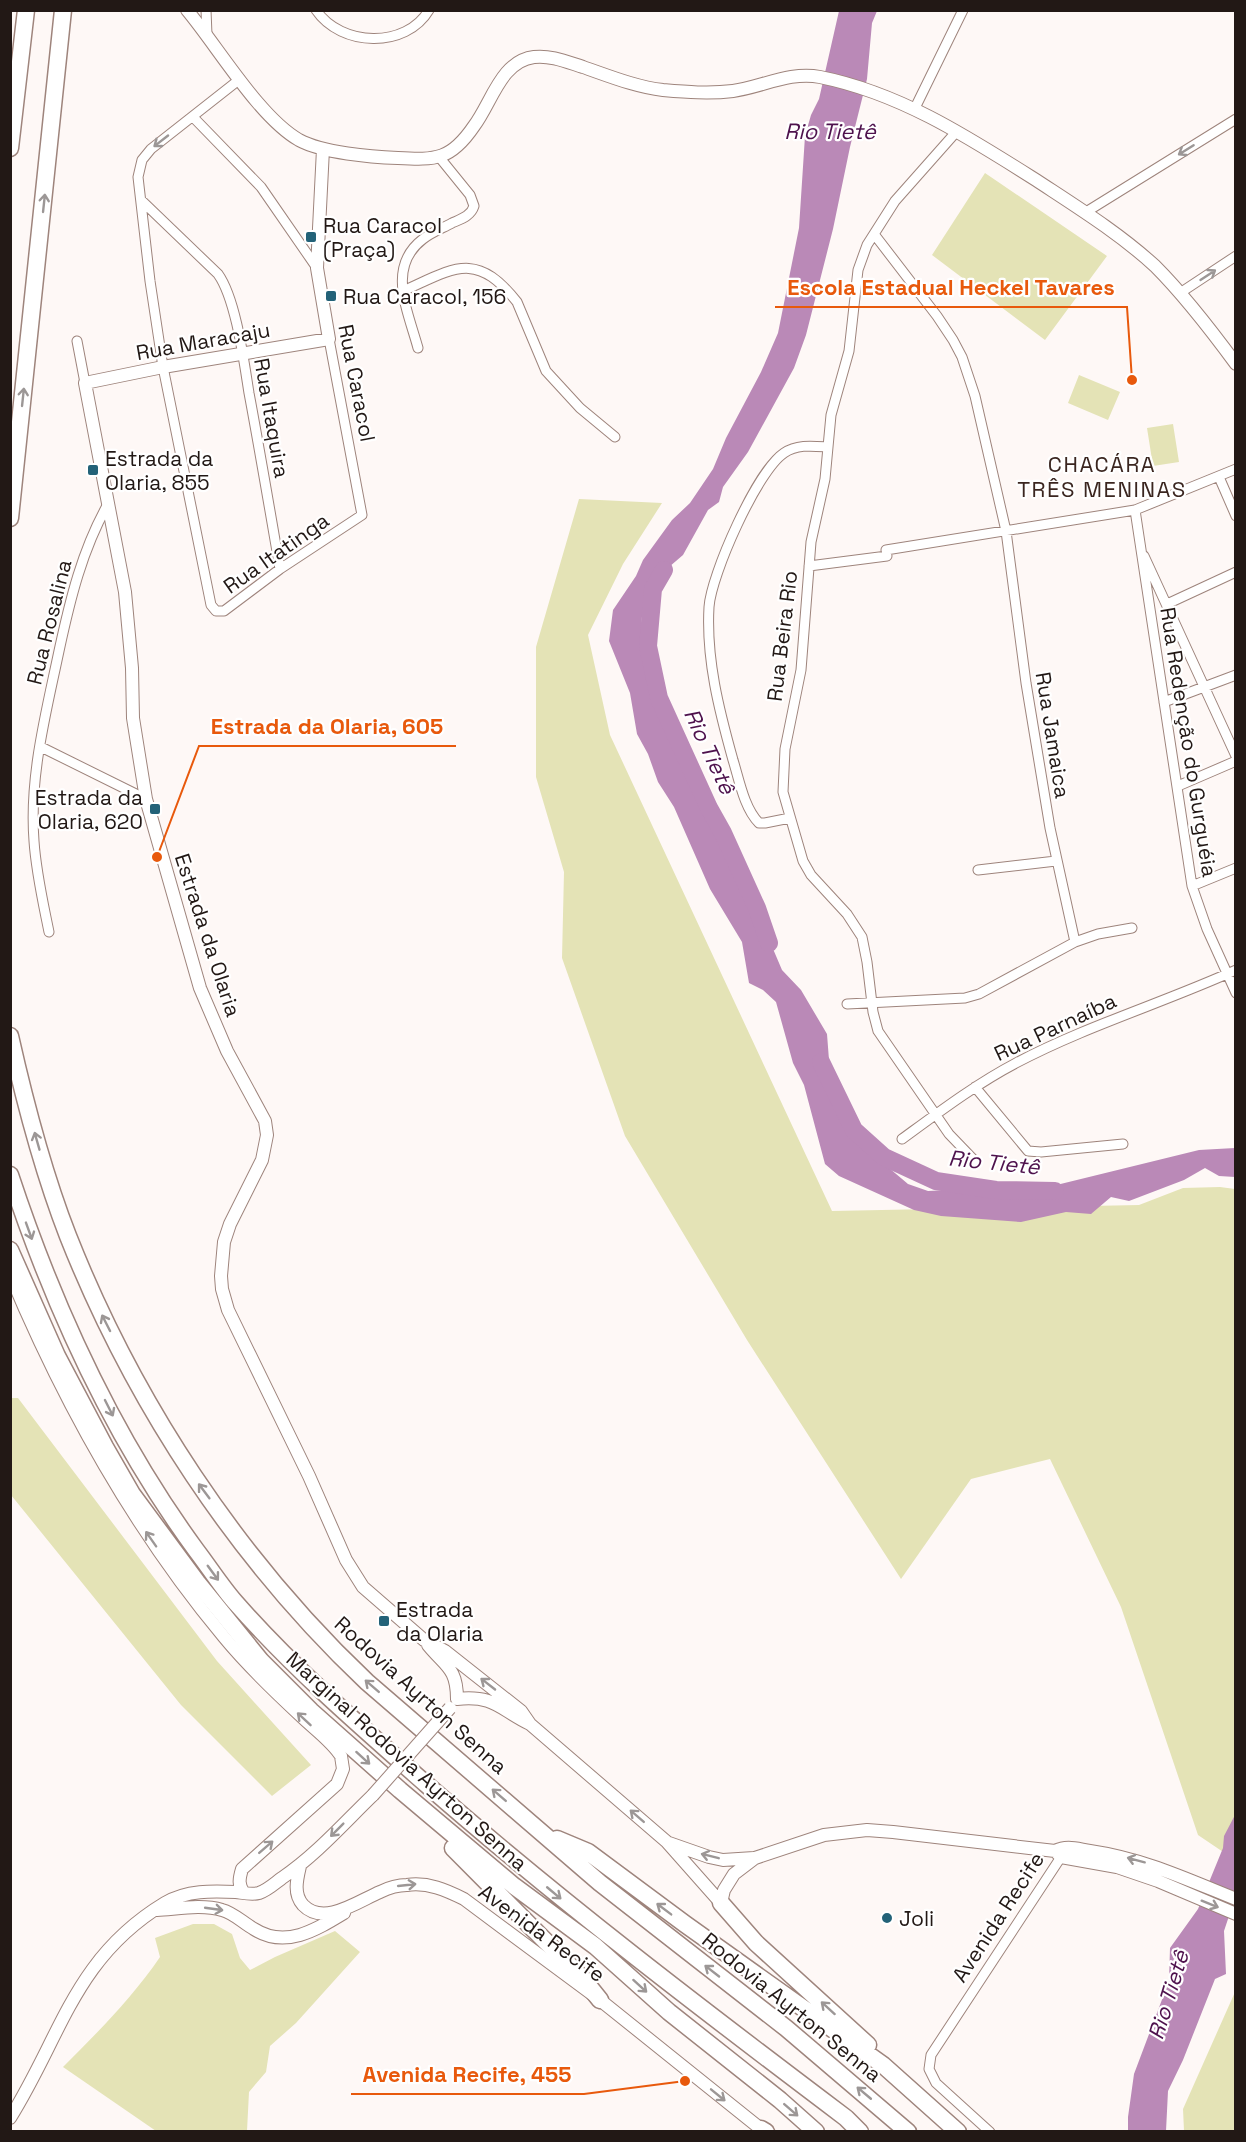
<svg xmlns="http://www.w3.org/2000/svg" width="1246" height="2142" viewBox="0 0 1246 2142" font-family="'Space Grotesk',sans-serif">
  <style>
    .green { fill: #e4e3b6 }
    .water { fill: #ba89b7 }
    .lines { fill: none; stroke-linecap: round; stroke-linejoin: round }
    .river { stroke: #ba89b7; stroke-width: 18 }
    .street-casing { stroke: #9e847c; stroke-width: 11 }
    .secondary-casing { stroke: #9e847c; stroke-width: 14 }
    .highway-casing { stroke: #9e847c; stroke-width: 19 }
    .street { stroke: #fff; stroke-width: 9 }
    .secondary { stroke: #fff; stroke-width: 12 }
    .highway { stroke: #fff; stroke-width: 16 }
    .secondary-bridge-casing { stroke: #9e847c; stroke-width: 14; stroke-linecap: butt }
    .secondary-bridge { stroke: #fff; stroke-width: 12 }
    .oneway { stroke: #9c9796 }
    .poi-dot { fill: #236278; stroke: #fff; stroke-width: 2 }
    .labels { text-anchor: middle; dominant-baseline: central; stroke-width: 4.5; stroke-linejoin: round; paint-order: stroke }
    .poi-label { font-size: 21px; fill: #221815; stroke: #fff; text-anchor: start }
    .street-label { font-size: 21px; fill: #221815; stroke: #fff }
    .water-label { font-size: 22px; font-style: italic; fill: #4e124d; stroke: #fff }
    .neighbourhood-label { font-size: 22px; letter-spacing: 1.5px; fill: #3b2620; stroke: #fff }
    .leader { fill: none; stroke: #e8590c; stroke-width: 2 }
    .callout-dot { fill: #e8590c; stroke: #fff; stroke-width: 2 }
    .callout-label { font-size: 22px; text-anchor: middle; font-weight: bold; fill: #e8590c; stroke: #fff; stroke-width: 4.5; stroke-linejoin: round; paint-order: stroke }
  </style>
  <rect width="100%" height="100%" fill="#fef8f6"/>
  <path class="green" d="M985 173 1107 256 1045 340 932 255Z
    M1079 375 1120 392 1108 420 1068 403Z
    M1173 424 1179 462 1153 466 1147 428Z
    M579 499 662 503 623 564 588 635 610 735 832 1211 1139 1205 1183 1188 1220 1187 1235 1189V1860L1198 1835 1121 1607 1050 1459 971 1479 901 1579 747 1340 625 1136 562 958 564 872 536 777V647Z
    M11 1398H18L217 1661 311 1765 272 1796 181 1705 11 1495Z
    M193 1924H214L232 1934 240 1958 250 1970 275 1957 335 1931 360 1952 296 2023 270 2046 266 2072 249 2092 247 2131H156L63 2067C98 2032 132 1998 160 1957L155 1938Z
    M1235 1992V2131H1184L1183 2109Z"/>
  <path class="water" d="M839 11H877L872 23 867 79 850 147 833 229 806 335 794 368 748 452 723 487 719 502 708 510 683 555 669 567 656 590 646 597C640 618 638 641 653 657V696L666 706 681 734 677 755 756 909 782 970 801 990 827 1034 831 1086 857 1141 908 1184 928 1191 969 1189 1032 1191 1199 1150 1235 1148V1177L1219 1176 1205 1168 1184 1180 1129 1201 1111 1197 1091 1214 1066 1212 1021 1222 941 1216 914 1210 839 1176 825 1164 804 1085 793 1063 776 1002 763 990 749 983 742 942 710 889 674 807 658 782 648 754 637 734 630 693 609 641 613 610 636 576 643 560 672 520 690 503 713 469 726 438 761 372 778 333 799 228 805 136 811 115 819 99Z
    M1235 1815V1898L1224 1931 1226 1974 1215 1979 1183 2060 1168 2091 1166 2131 1128 2132V2117L1134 2074 1169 1981 1170 1948 1198 1909 1223 1848 1224 1836Z"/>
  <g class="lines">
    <path class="river" d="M664 570 653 589 648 646 659 698 709 808 723 833 757 908 769 943
      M821 1062 854 1130 884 1157 936 1181 996 1190 1055 1191"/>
    <g class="street-casing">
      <path id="street" d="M206 10 207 35
        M316 10C341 47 406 49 429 10
        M240 79 151 149 142 160 138 177 150 281 163 367 211 605 216 611H224L280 569 362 515 329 339
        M915 108 963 10
        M193 117 261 187 317 268
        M957 131 895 201 867 245 858 270 849 351 831 415 825 479 811 542 801 670 785 749 783 792 803 861 811 875 847 914 862 937 867 962 873 1012 878 1031 949 1134 975 1161
        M141 200 218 274C236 299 244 362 249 393 260 452 270 511 280 569
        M1086 212 1236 119
        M874 234 937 316 953 340 962 357 975 396 1006 531 1026 683 1050 828 1075 942
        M403 291C454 268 476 250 517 302L546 371 580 408 615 437
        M1180 293 1236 256
        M77 341 85 383
        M418 348C408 311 386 267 423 239 432 232 443 228 452 223 461 219 471 216 474 206L470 195 440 158
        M1219 477 1236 516
        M1135 510 1192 886 1207 929 1236 993
        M886 550 1135 510 1236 469
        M1144 556 1236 756
        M809 566 887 556
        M1167 604 1236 572
        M1164 702 1236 675
        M41 747 146 799
        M1178 786 1236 761
        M790 818 765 823H759C744 808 739 779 733 760 719 710 706 659 709 607 711 575 757 471 784 453 797 444 813 446 828 447
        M978 870 1056 861
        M1192 886 1236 868
        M49 932C43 902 36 872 34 841 29 777 46 713 59 651 70 600 82 550 108 504
        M847 1004 965 998 979 994 1075 942 1098 934 1132 928
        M975 1087 1028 1151 1041 1152 1123 1144
        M902 1139C939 1112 976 1084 1016 1063 1086 1026 1163 1003 1236 970
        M990 2132 936 2083 929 2069 931 2055 1061 1857 1062 1851"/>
    </g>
    <g class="secondary-casing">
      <path id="secondary" d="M187 10C218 47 259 117 299 140 323 153 371 157 398 158 436 160 451 160 474 126 492 102 501 61 534 57 551 55 567 62 583 67 609 76 636 87 663 90 686 92 709 94 733 91 762 87 790 71 820 77 900 93 968 137 1036 180 1077 207 1119 233 1155 266 1185 296 1211 330 1236 364
        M323 149 317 268 329 339 163 367 85 383 125 592 132 668 133 718 146 799 200 988 227 1051 265 1121 267 1135 262 1160 230 1224 224 1242 221 1276 222 1289 228 1310 309 1476 346 1560 363 1587 424 1640 445 1651 521 1711 530 1724 667 1842 721 1903
        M10 1274C64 1403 134 1529 224 1637 247 1665 273 1690 300 1715 313 1728 332 1741 341 1756L343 1769 337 1784 242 1869C239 1879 238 1885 244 1893
        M428 1645C446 1667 457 1668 457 1699
        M457 1699C495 1695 499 1709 530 1724
        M669 1843 709 1857 723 1860 754 1858
        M1055 1851C1067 1845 1077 1849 1090 1851 1144 1859 1186 1879 1236 1899
        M300 1866C297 1879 293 1894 303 1905 324 1927 360 1900 380 1892 388 1888 398 1885 407 1885 428 1882 446 1890 464 1899L600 2000 761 2129
        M721 1903 724 1890 734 1874 755 1858 824 1835 867 1830 893 1832 1055 1851 1061 1857 1117 1867 1158 1881 1236 1914
        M157 1910C177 1909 202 1904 222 1910 234 1913 243 1923 254 1929 285 1949 316 1930 344 1913
        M10 2118C62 2035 74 1958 165 1903 187 1890 212 1891 236 1892 244 1893 252 1895 259 1893 268 1890 275 1883 282 1878 316 1855 344 1823 373 1795"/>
    </g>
    <g class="highway-casing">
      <path id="highway" d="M10 148 26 10
        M10 518 63 10
        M10 1036C25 1103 43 1172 68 1236 134 1403 237 1559 367 1682L600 1883 786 2028 908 2132
        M10 1175C54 1308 113 1437 196 1550 209 1567 221 1586 235 1602 293 1668 360 1726 426 1784 561 1902 703 2010 846 2118L860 2132
        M10 1250 57 1356 105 1447 132 1494 197 1582 261 1661 311 1711 400 1790 514 1886 595 1946 669 2012 780 2100 816 2132
        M557 1839 588 1852 685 1924 883 2065 958 2132
        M453 1848 584 1980 600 2000
        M721 1903 756 1943 868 2045
        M761 2129 766 2132"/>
    </g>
    <use href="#street" class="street"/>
    <use href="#secondary" class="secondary"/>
    <use href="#highway" class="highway"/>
    <g class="secondary-bridge-casing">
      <path id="secondary-bridge" d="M373 1795 450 1708"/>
    </g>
    <use href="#secondary-bridge" class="secondary-bridge"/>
  </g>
  <defs><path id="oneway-shaft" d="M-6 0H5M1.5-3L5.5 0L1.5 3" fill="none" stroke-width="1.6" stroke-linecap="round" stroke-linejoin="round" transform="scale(1.5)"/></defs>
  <g class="oneway">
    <use href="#oneway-shaft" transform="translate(161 141) rotate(142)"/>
    <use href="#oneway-shaft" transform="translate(1186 150) rotate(148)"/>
    <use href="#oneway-shaft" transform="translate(44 203) rotate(-84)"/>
    <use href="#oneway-shaft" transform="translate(1208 275) rotate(-33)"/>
    <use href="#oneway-shaft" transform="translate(23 397) rotate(-84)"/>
    <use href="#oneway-shaft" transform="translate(37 1141) rotate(-106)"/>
    <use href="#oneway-shaft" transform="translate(29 1231) rotate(70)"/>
    <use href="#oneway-shaft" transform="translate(106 1323) rotate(-117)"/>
    <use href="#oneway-shaft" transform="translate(109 1408) rotate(63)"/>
    <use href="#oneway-shaft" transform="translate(204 1491) rotate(-127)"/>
    <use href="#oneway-shaft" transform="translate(151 1539) rotate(-125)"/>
    <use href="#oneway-shaft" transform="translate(213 1573) rotate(54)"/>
    <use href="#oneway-shaft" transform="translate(488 1684) rotate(-142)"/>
    <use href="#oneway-shaft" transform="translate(372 1686) rotate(-139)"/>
    <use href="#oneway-shaft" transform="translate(304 1719) rotate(-137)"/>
    <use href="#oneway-shaft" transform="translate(363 1758) rotate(42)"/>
    <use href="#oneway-shaft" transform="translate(499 1795) rotate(-139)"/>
    <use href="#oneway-shaft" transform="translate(637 1816) rotate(-139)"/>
    <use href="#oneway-shaft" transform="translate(337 1830) rotate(135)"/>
    <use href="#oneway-shaft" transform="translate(266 1847) rotate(-41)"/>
    <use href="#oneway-shaft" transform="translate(710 1856) rotate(-166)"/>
    <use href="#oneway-shaft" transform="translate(1136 1860) rotate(-165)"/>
    <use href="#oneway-shaft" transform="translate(407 1885) rotate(-6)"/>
    <use href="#oneway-shaft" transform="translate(554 1893) rotate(40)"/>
    <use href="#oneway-shaft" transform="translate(1210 1904) rotate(22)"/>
    <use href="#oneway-shaft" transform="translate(214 1909) rotate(8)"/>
    <use href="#oneway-shaft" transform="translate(664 1909) rotate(-143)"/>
    <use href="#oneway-shaft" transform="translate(712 1971) rotate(-142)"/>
    <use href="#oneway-shaft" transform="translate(640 1986) rotate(42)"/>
    <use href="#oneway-shaft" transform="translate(828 2008) rotate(-138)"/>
    <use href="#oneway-shaft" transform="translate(864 2093) rotate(-140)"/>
    <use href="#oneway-shaft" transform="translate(718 2095) rotate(39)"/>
    <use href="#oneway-shaft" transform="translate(791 2110) rotate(41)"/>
  </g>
  <g class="poi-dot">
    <rect x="305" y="231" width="12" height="12" rx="3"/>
    <rect x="325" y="290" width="12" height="12" rx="3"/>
    <rect x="87" y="464" width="12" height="12" rx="3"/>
    <rect x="149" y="803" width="12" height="12" rx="3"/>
    <rect x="378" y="1615" width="12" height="12" rx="3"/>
    <circle cx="887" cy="1918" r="6"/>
  </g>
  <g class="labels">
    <g class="poi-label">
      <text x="323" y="225">Rua Caracol<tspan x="323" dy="24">(Praça)</tspan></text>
      <text x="343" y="296">Rua Caracol, 156</text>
      <text x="105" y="458">Estrada da<tspan x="105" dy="24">Olaria, 855</tspan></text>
      <text x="143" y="797" text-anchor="end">Estrada da<tspan x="143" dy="24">Olaria, 620</tspan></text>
      <text x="396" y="1609">Estrada<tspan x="396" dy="24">da Olaria</tspan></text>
      <text x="899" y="1918">Joli</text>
    </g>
    <g class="street-label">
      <text transform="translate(203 341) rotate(-10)">Rua Maracaju</text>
      <text transform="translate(357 383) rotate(79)">Rua Caracol</text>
      <text transform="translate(272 418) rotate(80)">Rua Itaquira</text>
      <text transform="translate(276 553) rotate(-35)">Rua Itatinga</text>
      <text transform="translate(49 622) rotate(-76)">Rua Rosalina</text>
      <text transform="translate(782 636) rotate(-83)">Rua Beira Rio</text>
      <text transform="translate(1053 735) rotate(81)">Rua Jamaica</text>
      <text transform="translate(1189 742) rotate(81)">Rua Redenção do Gurguéia</text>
      <text transform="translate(208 935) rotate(72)">Estrada da Olaria</text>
      <text transform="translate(1055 1027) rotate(-25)">Rua Parnaíba</text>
      <text transform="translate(421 1695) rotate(42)">Rodovia Ayrton Senna</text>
      <text transform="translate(407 1761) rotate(42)">Marginal Rodovia Ayrton Senna</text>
      <text transform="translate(998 1917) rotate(-57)">Avenida Recife</text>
      <text transform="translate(542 1933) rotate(36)">Avenida Recife</text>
      <text transform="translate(792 2007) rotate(39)">Rodovia Ayrton Senna</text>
    </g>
    <g class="water-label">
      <text x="830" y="131">Rio Tietê</text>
      <text transform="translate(710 751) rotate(65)">Rio Tietê</text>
      <text transform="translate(994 1162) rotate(6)">Rio Tietê</text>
      <text transform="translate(1168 1995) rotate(-73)">Rio Tietê</text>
    </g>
    <g class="neighbourhood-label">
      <text x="1102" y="464">CHACÁRA<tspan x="1102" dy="25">TRÊS MENINAS</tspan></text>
    </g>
  </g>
  <path class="leader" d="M1132 380L1127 307H775M157 857L199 746H456M685 2081L584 2094H351"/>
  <g class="callout-dot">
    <circle cx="1132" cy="380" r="6"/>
    <circle cx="157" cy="857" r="6"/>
    <circle cx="685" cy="2081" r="6"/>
  </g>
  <g class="callout-label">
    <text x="951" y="295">Escola Estadual Heckel Tavares</text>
    <text x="327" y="734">Estrada da Olaria, 605</text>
    <text x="467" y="2082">Avenida Recife, 455</text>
  </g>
  <rect width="1246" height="2142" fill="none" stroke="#221815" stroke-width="24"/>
</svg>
